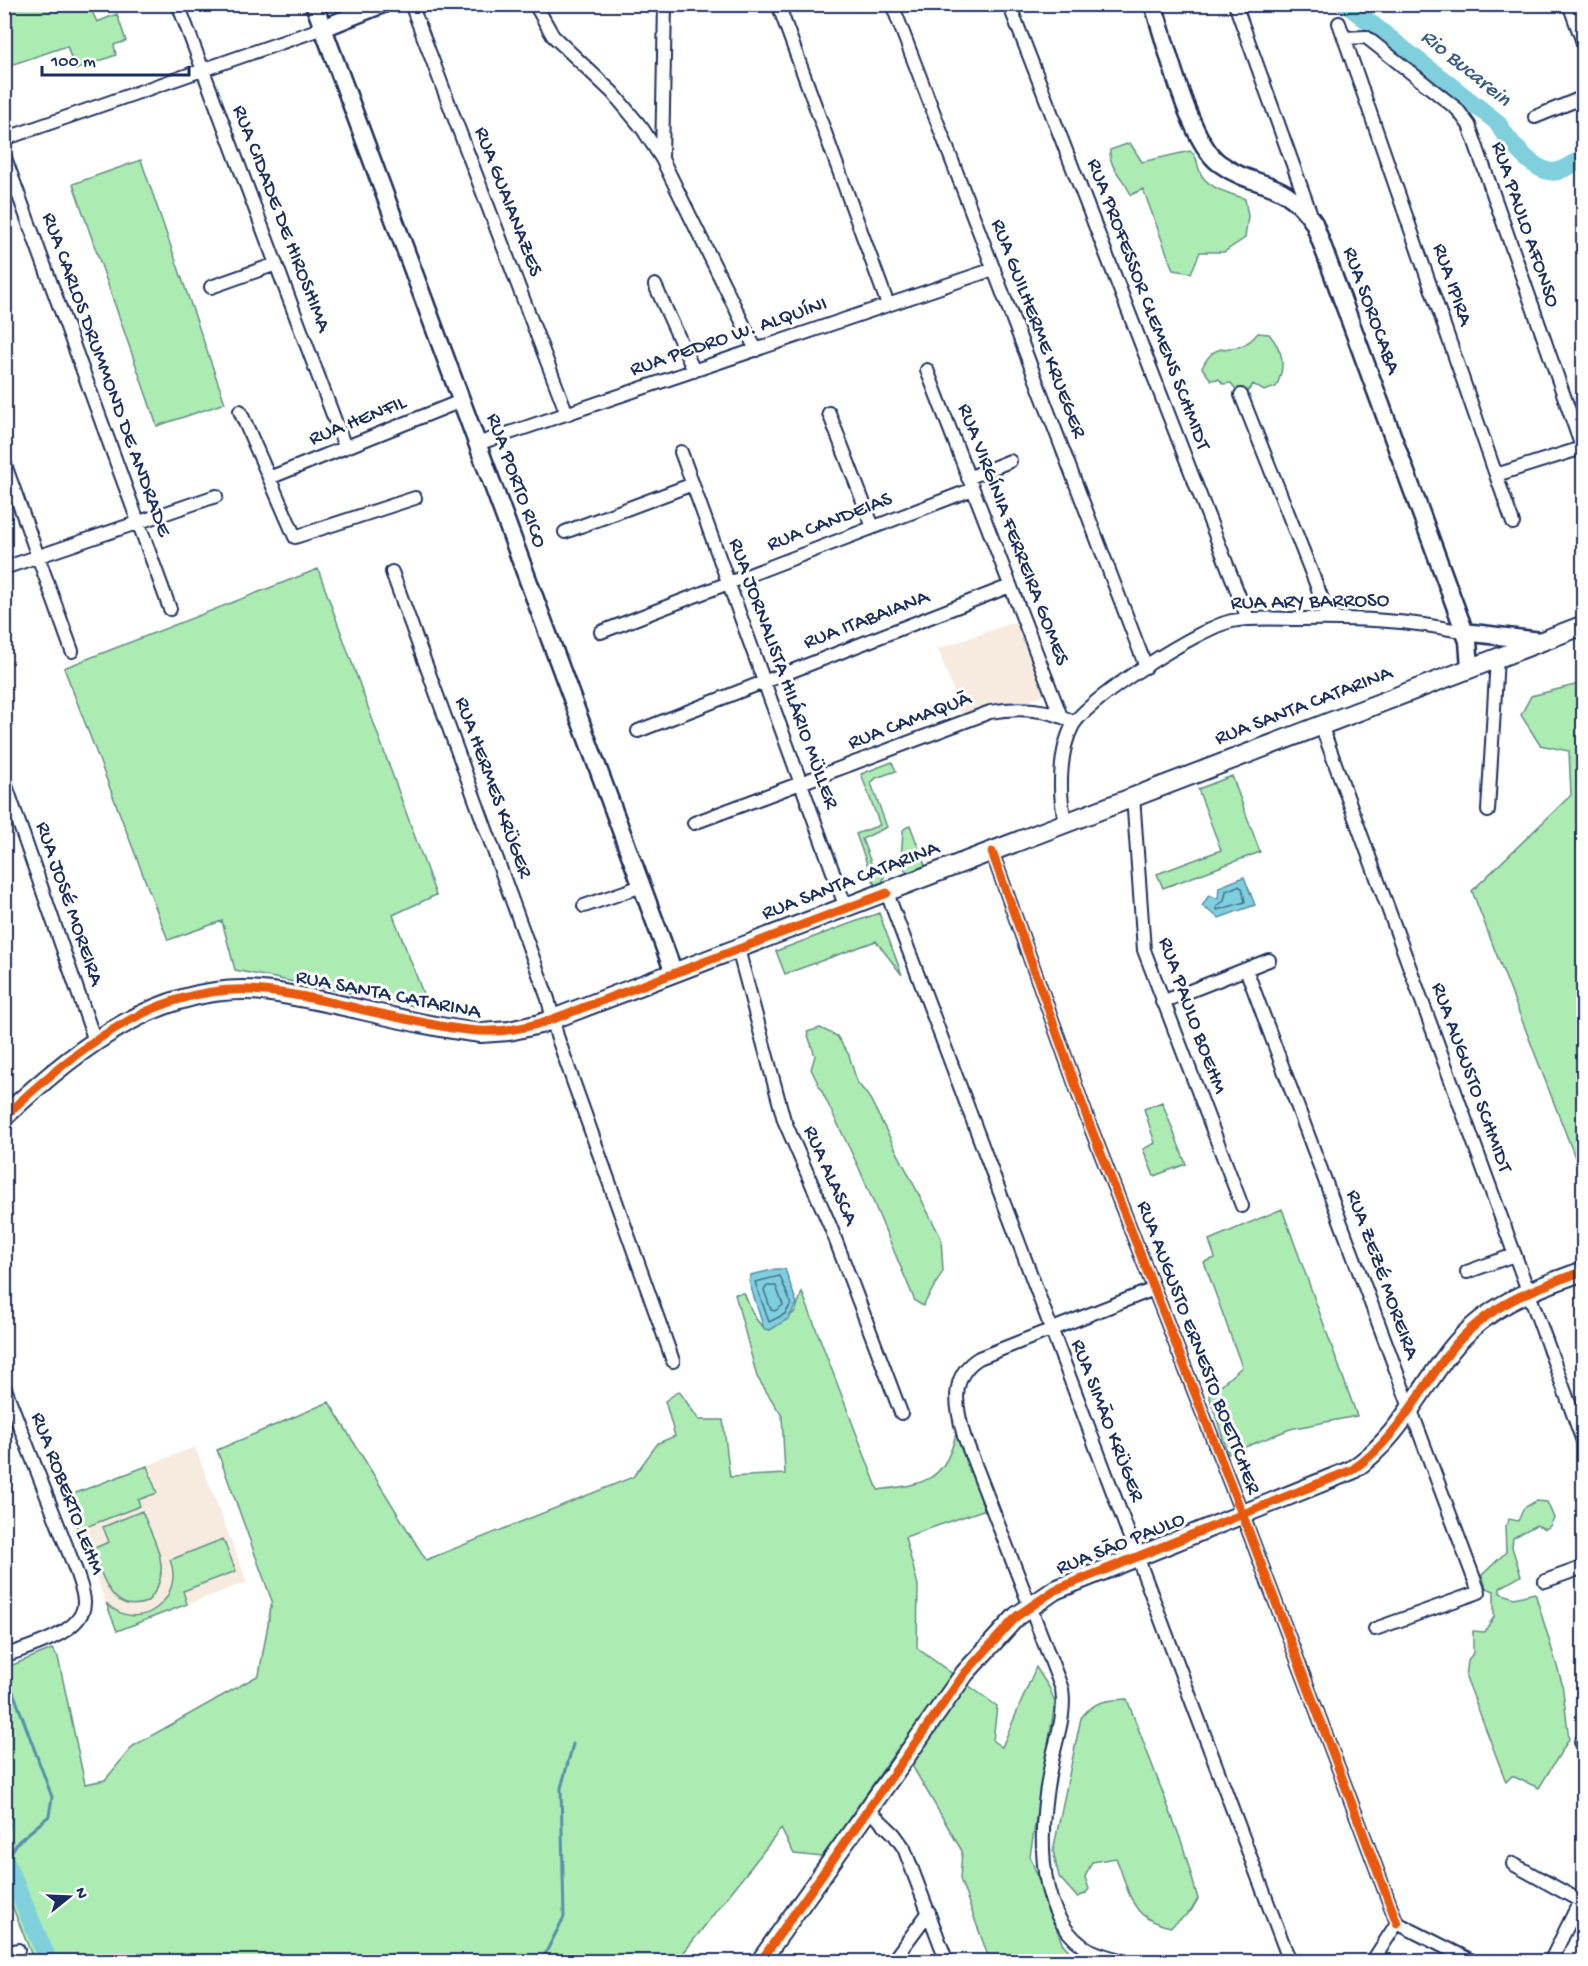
<svg xmlns="http://www.w3.org/2000/svg" width="1588" height="1966" viewBox="0 0 1588 1966" font-family="'Gochi Hand',sans-serif">
  <style>
    .built { fill: #f7ebdf }
    .green { fill: #acebb2; stroke: #648d88; stroke-width: 1.5 }
    .water { fill: #80cfdc; stroke: #588faa; stroke-width: 1.5 }
    .lines { fill: none; stroke-linecap: round; stroke-linejoin: round }
    .shore { stroke: #436f90; stroke-width: 1.5 }
    .stream { stroke: #588faa; stroke-width: 3 }
    .river { stroke: #80cfdc; stroke-width: 18 }
    .street-casing { stroke: #1b2f5e; stroke-width: 16 }
    .secondary-casing { stroke: #1b2f5e; stroke-width: 21 }
    .primary-casing { stroke: #1b2f5e; stroke-width: 22 }
    .street { stroke: #fff; stroke-width: 12 }
    .secondary { stroke: #fff; stroke-width: 16 }
    .primary { stroke: #fff; stroke-width: 18 }
    .cycleway-casing { stroke: #fff; stroke-width: 13 }
    .cycleway { stroke: #e8590c; stroke-width: 9 }
    .labels { text-anchor: middle; dominant-baseline: central; stroke-width: 6; stroke-linejoin: round; paint-order: stroke }
    .street-label { font-size: 21px; fill: #1b2f5e; stroke: #fff }
    .water-label { font-size: 22px; font-style: italic; fill: #395f84; stroke: #fff }
  </style>
  <rect width="100%" height="100%" fill="#fff"/>
  <filter id="ink" filterUnits="userSpaceOnUse"><feTurbulence type="fractalNoise" baseFrequency=".0167" numOctaves="2"/><feDisplacementMap in="SourceGraphic" scale="12" xChannelSelector="R" yChannelSelector="G"/><feConvolveMatrix kernelMatrix="1 2 1 2 8 2 1 2 1" color-interpolation-filters="sRGB"/></filter>
  <g filter="url(#ink)">
    <path class="built" d="M1018 621 1044 695 1024 703H1002L963 717 938 649Z
      M195 1447 247 1582 117 1631 65 1497Z"/>
    <path class="green" d="M48 4 89 5 97 22 117 14 126 41 114 45 116 55 75 70 67 46 5 67V5Z
      M1130 143 1142 162 1190 151C1199 158 1196 163 1200 172 1206 188 1230 193 1245 199L1248 216 1245 238 1224 252H1200L1191 273 1173 270 1143 189 1131 195C1125 179 1108 168 1110 150Z
      M141 160 225 403 157 426 73 184Z
      M1258 333 1269 334C1284 352 1286 366 1276 387L1264 391 1253 384 1247 393 1238 392 1231 383 1223 384 1219 379 1211 380 1202 368C1218 333 1234 362 1258 333Z
      M318 569 436 895 393 915 429 1009 235 970 222 921 168 940 64 668Z
      M1583 683H1584L1583 1178 1472 891 1571 795 1569 751 1540 745 1521 715 1531 696Z
      M892 762 896 771 876 778 871 783 887 827 862 839 873 868 887 864 882 885 876 888 856 834 880 825 861 774Z
      M1232 776 1260 852 1163 888 1157 874 1221 850 1198 789Z
      M910 825 926 868 913 873 906 871 901 862 903 830Z
      M879 913 902 975 876 941 785 974 776 951Z
      M820 1028 837 1036 849 1055 857 1082 869 1097 941 1238 943 1271 923 1306 915 1301 859 1168 811 1069 815 1056 807 1032Z
      M1162 1102 1186 1164 1154 1176 1143 1149 1155 1143 1144 1109Z
      M1282 1209 1357 1416 1290 1429 1228 1454 1209 1395 1242 1367 1204 1262 1215 1258 1209 1240Z
      M802 1292 878 1490C923 1484 945 1483 956 1433L986 1509 905 1537 918 1585 917 1648 997 1706 993 1741 1002 1747 1036 1667 1050 1689 1055 1703 1030 1856 1062 1943 1079 1961H990L960 1879 962 1851 900 1745 823 1857 794 1854 781 1829 677 1961H34L5 1888V1668L52 1649 58 1657 85 1784 105 1780 133 1746 259 1675 272 1601 217 1450 329 1402 426 1560 633 1477 658 1443 675 1436 665 1401 679 1391 699 1420H723L730 1477 785 1474 782 1416 757 1377 735 1294 744 1293C750 1306 755 1326 770 1330L795 1312Z
      M147 1466 157 1493 138 1500 140 1506 78 1530 65 1497Z
      M1536 1501 1547 1502 1554 1518 1550 1526 1546 1529 1536 1525 1513 1538 1512 1547 1521 1576 1500 1588V1593L1514 1598 1535 1593 1562 1683 1569 1739 1539 1788 1512 1776 1506 1782 1466 1677 1468 1661 1473 1653V1631L1484 1632 1494 1617V1591L1486 1588 1482 1575 1506 1552 1505 1527 1509 1519 1518 1521 1524 1508Z
      M142 1511C155 1544 175 1572 147 1602 111 1616 102 1575 92 1549L109 1542 103 1527Z
      M223 1539 236 1571 183 1591 187 1604 117 1631 106 1603C141 1637 185 1596 170 1560Z
      M1127 1699 1182 1843 1198 1899 1191 1911 1171 1927C1129 1919 1131 1894 1116 1858L1092 1862 1085 1877 1089 1889 1085 1894 1077 1897 1059 1877 1053 1851 1081 1718C1093 1701 1107 1700 1127 1699Z"/>
    <path class="water" d="M1244 877 1255 905 1219 918 1202 906 1209 895 1218 899 1219 887Z
      M776 1269H785L797 1304 788 1319 770 1330 764 1329 749 1281 751 1275Z"/>
    <g class="lines">
      <path class="shore" d="M1238 886 1242 888 1245 902 1217 910V906L1224 901 1226 891Z
        M780 1276 791 1304 785 1314 769 1322 755 1282Z
        M767 1286H776L783 1305 775 1311 771 1310 764 1290Z"/>
      <path class="stream" d="M4 1613 6 1649
        M6 1860 18 1842 49 1816 52 1797 9 1681
        M541 1962 564 1917 561 1788 573 1744"/>
      <path class="river" d="M1346 4 1497 122C1506 138 1536 177 1558 171 1566 169 1576 162 1584 158
        M4 1821V1822
        M4 1858 49 1962"/>
      <g class="street-casing">
        <path id="street" d="M178 4 345 447
          M411 4 567 414
          M535 4 553 36 613 93 642 128 662 159 756 350
          M778 4 888 305
          M892 4 1146 667
          M1009 4 1248 619
          M1235 4 1310 212
          M1569 4 1584 45
          M1339 23 1496 475 1582 448
          M1344 38 1366 37 1457 109 1469 125 1584 453
          M1535 117 1584 97
          M4 139 323 28
          M4 155 170 609
          M662 159 665 4
          M655 285 694 371
          M211 287 276 264
          M927 370 1060 714
          M1241 395 1330 619
          M240 411 295 537 415 498
          M829 413 873 527
          M477 444 994 269
          M681 452 846 908
          M4 462 72 651
          M1496 475 1513 523
          M269 478 461 401
          M968 478 1010 461
          M565 532 693 484
          M4 568 216 496
          M392 572 548 999 557 1036 673 1361
          M601 632 973 489
          M1321 725 1584 1444
          M638 731 1010 586
          M4 780 95 1041
          M1133 796 1144 950 1242 1206
          M1488 811 1497 658
          M694 823 990 712C1017 707 1051 708 1074 723
          M1066 823C1058 797 1059 750 1073 725 1089 698 1201 627 1232 621 1254 617 1278 619 1300 619 1356 618 1409 620 1464 632
          M992 852 1089 1123 1243 1516 1397 1923
          M887 893 1290 1962
          M584 906 642 886
          M738 949 784 1120 831 1228 901 1413
          M1246 969 1479 1592 1375 1629
          M1162 1002 1269 960
          M1467 1272 1514 1255
          M4 1386 76 1571C79 1581 84 1592 84 1602 85 1633 28 1647 4 1656
          M1545 1581 1584 1567
          M1581 1742 1584 1743
          M868 1809 894 1834 904 1848 947 1962
          M1513 1864 1584 1903
          M1397 1923 1474 1962
          M4 1953 18 1950
          M892 1962 929 1912
          M1126 1962C1112 1957 1096 1955 1083 1946 1032 1909 1040 1819 1051 1765 1056 1738 1066 1716 1062 1689L964 1436C956 1408 949 1376 979 1358L1154 1289
          M1372 1962 1397 1923
          M1550 1962 1583 1895"/>
      </g>
      <g class="secondary-casing">
        <path id="secondary" d="M314 4 674 973
          M1153 4C1166 43 1189 141 1219 163 1257 191 1282 175 1314 223L1468 641 1470 668
          M323 28 383 4
          M1464 632 1541 641"/>
      </g>
      <g class="primary-casing">
        <path id="primary" d="M4 1117C75 1049 166 977 271 992 342 1002 410 1025 481 1033L509 1031 540 1024 1584 625
          M760 1962 965 1673 1017 1616 1055 1590 1352 1470C1397 1440 1419 1391 1451 1350 1486 1306 1532 1289 1584 1271"/>
      </g>
      <use href="#street" class="street"/>
      <use href="#secondary" class="secondary"/>
      <use href="#primary" class="primary"/>
      <g class="cycleway-casing">
        <path id="cycleway" d="M992 852 1089 1123 1243 1516 1397 1923
          M4 1117C70 1054 152 986 249 990 299 992 351 1008 401 1018 460 1030 494 1040 553 1019L887 893
          M760 1962 965 1673 1017 1616 1055 1590 1352 1470C1397 1440 1419 1391 1451 1350 1486 1306 1532 1289 1584 1271"/>
      </g>
      <use href="#cycleway" class="cycleway"/>
    </g>
  </g>
  <g class="labels">
    <g class="street-label">
      <text transform="translate(507 202) rotate(69)">RUA GUAIANAZES</text>
      <text transform="translate(280 219) rotate(69)">RUA CIDADE DE HIROSHIMA</text>
      <text transform="translate(1524 225) rotate(71)">RUA PAULO AFONSO</text>
      <text transform="translate(1451 285) rotate(71)">RUA IPIRA</text>
      <text transform="translate(1147 305) rotate(69)">RUA PROFESSOR CLEMENS SCHMIDT</text>
      <text transform="translate(1370 311) rotate(70)">RUA SOROCABA</text>
      <text transform="translate(1037 329) rotate(69)">RUA GUILHERME KRUEGER</text>
      <text transform="translate(729 338) rotate(-19)">RUA PEDRO W. ALQUÍNI</text>
      <text transform="translate(105 375) rotate(70)">RUA CARLOS DRUMMOND DE ANDRADE</text>
      <text transform="translate(358 422) rotate(-22)">RUA HENFIL</text>
      <text transform="translate(515 481) rotate(70)">RUA PORTO RICO</text>
      <text transform="translate(830 523) rotate(-21)">RUA CANDEIAS</text>
      <text transform="translate(1012 535) rotate(69)">RUA VIRGÍNIA FERREIRA GOMES</text>
      <text transform="translate(1310 603) rotate(-1)">RUA ARY BARROSO</text>
      <text transform="translate(867 621) rotate(-21)">RUA ITABAIANA</text>
      <text transform="translate(782 674) rotate(70)">RUA JORNALISTA HILÁRIO MÜLLER</text>
      <text transform="translate(1304 707) rotate(-21)">RUA SANTA CATARINA</text>
      <text transform="translate(910 722) rotate(-21)">RUA CAMAQUÃ</text>
      <text transform="translate(492 788) rotate(70)">RUA HERMES KRÜGER</text>
      <text transform="translate(851 882) rotate(-21)">RUA SANTA CATARINA</text>
      <text transform="translate(68 904) rotate(71)">RUA JOSÉ MOREIRA</text>
      <text transform="translate(388 996) rotate(11)">RUA SANTA CATARINA</text>
      <text transform="translate(1191 1016) rotate(70)">RUA PAULO BOEHM</text>
      <text transform="translate(1470 1078) rotate(70)">RUA AUGUSTO SCHMIDT</text>
      <text transform="translate(829 1176) rotate(66)">RUA ALASCA</text>
      <text transform="translate(1381 1275) rotate(70)">RUA ZEZÉ MOREIRA</text>
      <text transform="translate(1197 1348) rotate(69)">RUA AUGUSTO ERNESTO BOETTCHER</text>
      <text transform="translate(1106 1421) rotate(69)">RUA SIMÃO KRÜGER</text>
      <text transform="translate(66 1494) rotate(69)">RUA ROBERTO LEHM</text>
      <text transform="translate(1121 1545) rotate(-22)">RUA SÃO PAULO</text>
    </g>
    <g class="water-label">
      <text transform="translate(1465 69) rotate(39)">Rio Bucarein</text>
    </g>
  </g>
  <rect width="1588" height="1966" fill="none" stroke="#fff" stroke-width="24"/>
  <rect x="12" y="12" width="1564" height="1942" fill="none" stroke="#1b2f5e" stroke-width="2" filter="url(#ink)"/>
  <g transform="translate(69 1897) rotate(72)" stroke="#ffffff" stroke-width="4.5" paint-order="stroke">
  <path d="M0-4.5L10 22L0 15L-10 22Z" fill="#1b2f5e"/>
  <text y="-9" font-size="16" font-weight="bold" text-anchor="middle" fill="#1b2f5e">N</text>
  </g>
  <path d="M42 66v9h147v-9" fill="none" stroke="#1b2f5e" stroke-width="3"/>
  <text x="51" y="66" font-size="18" fill="#1b2f5e" stroke="#ffffff" stroke-width="4.5" paint-order="stroke">100 m</text>
</svg>
